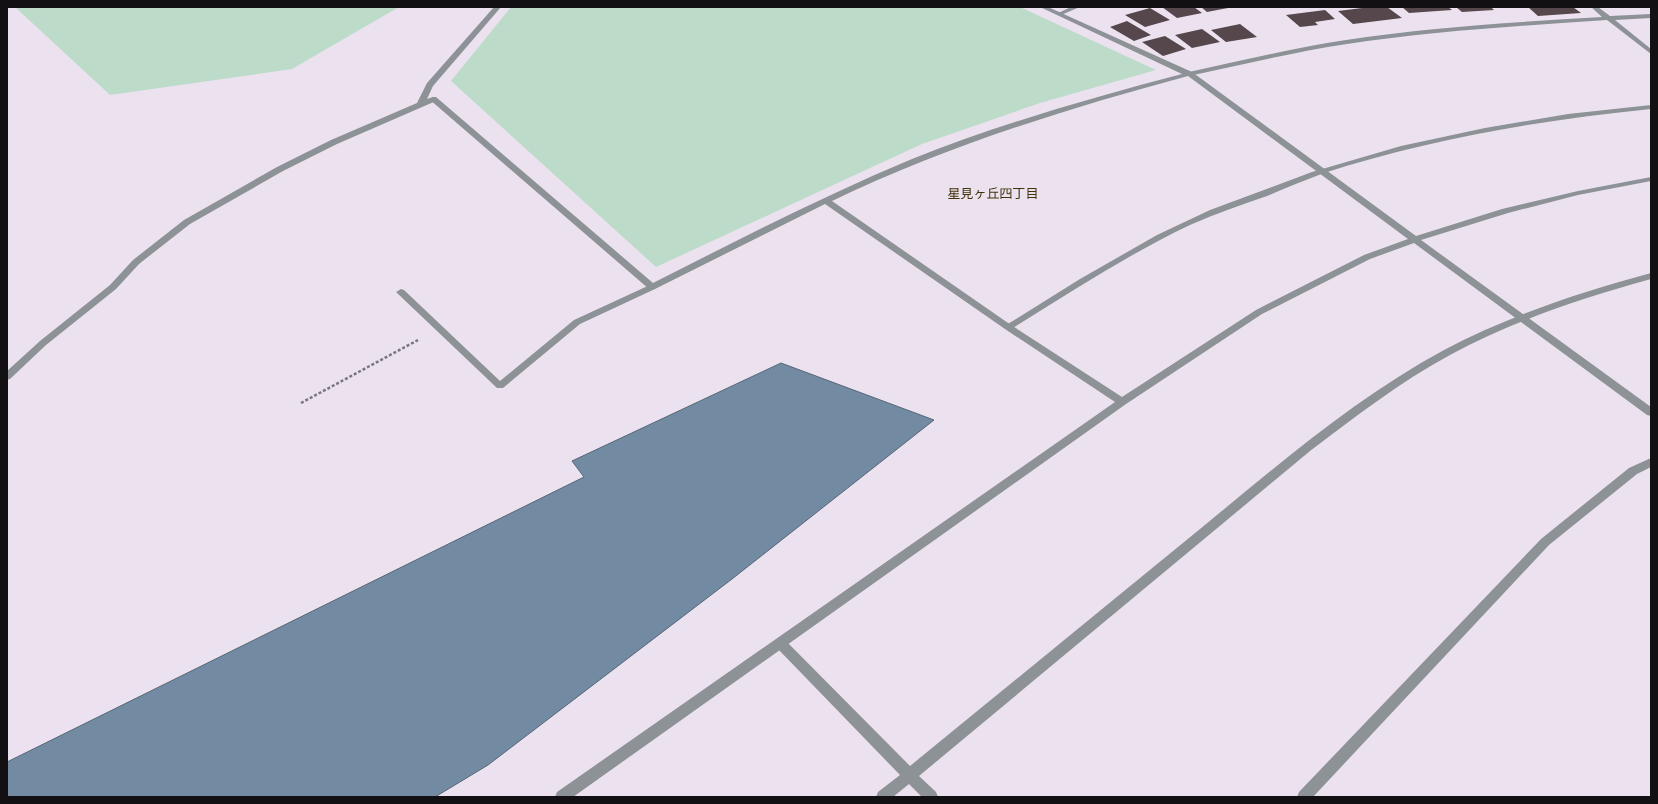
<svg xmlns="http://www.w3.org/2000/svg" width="1658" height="804" viewBox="0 0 1658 804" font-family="'Roboto Condensed','Noto Sans JP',sans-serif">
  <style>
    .green { fill: #bddbc9 }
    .water { fill: #728ba2; stroke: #566677 }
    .building { fill: #56474c }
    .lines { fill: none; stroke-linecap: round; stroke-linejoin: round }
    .path { stroke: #7b757d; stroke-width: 2.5; stroke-dasharray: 3 2; stroke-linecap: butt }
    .minor { fill: #8d9297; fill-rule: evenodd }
    .tertiary { fill: #8d9297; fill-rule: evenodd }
    .labels { text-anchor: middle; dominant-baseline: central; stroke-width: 4; stroke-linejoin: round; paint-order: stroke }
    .neighbourhood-label { font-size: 13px; fill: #41340a; stroke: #ece2ef }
  </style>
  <rect width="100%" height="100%" fill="#ece2ef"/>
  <path class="green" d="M15 7H399L292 69 110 95Z
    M511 7H1020L1156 70 1040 103 922 144 656 267 451 81Z"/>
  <path class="water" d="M781 363 934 420 732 579 488 765 435 797H7V762L584 477 572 461Z"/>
  <path class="building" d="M1162 7H1194L1202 13 1177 18Z
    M1201 7H1228V8L1207 12Z
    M1370 7H1387L1402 18 1353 24 1338 11Z
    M1402 7H1448L1452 10 1409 13Z
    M1456 7H1491L1494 10 1462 12Z
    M1528 7H1573L1581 13 1538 16Z
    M1150 8 1170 20 1145 27 1125 15Z
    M1325 10 1335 19 1315 22 1318 25 1300 27 1286 15Z
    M1127 21 1151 35 1134 41 1110 27Z
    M1240 24 1257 37 1226 42 1211 30Z
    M1202 29 1220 42 1192 48 1175 35Z
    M1165 36 1186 49 1163 56 1142 42Z"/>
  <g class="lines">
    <path class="path" d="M301 403 418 340"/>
    <path class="minor" d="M494 7H501L433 86 427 99 433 97 437 99 436 101 337 144 283 171 190 224 139 264 116 289 46 345 10 379 7 380V371L40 341 110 285 133 260 184 220 277 167 331 140 417 103 427 83Z
      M1071 7H1080L1061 15 1056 14Z
      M1591 7H1598L1610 16 1651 14V18L1615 20 1651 49V54L1607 20C1520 26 1433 31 1347 44 1294 52 1241 65 1189 76L1185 74 1189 72C1241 61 1293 48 1346 40 1431 27 1517 22 1602 17Z
      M1651 105V109C1540 120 1430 139 1324 173 1305 180 1286 188 1267 196 1241 205 1215 214 1190 225 1127 255 1069 293 1011 329L1008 330 1003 327 1080 279 1157 235 1210 210 1312 172 1401 146 1485 128 1568 114Z
      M1651 273V279C1582 298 1513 321 1450 355 1400 382 1355 417 1310 451L919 776 936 792 938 797H922L909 784 893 797H876L878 792 900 775 777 648 775 644 777 640 781 639 785 640 910 766C1007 687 1103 608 1200 529 1278 465 1355 398 1444 350 1509 316 1580 292 1651 273Z
      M652 284 655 285 656 287 655 289 580 324 503 388H497L396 292 401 289 404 290 500 381 574 320Z
      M1651 458V467L1637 474 1549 545 1313 797H1297L1299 792 1541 539 1629 468Z"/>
    <path class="tertiary" d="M1040 7H1048L1192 72 1416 236 1502 209 1578 191 1651 177V181L1578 195 1508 213 1421 240 1651 407V416L1647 415 1414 243 1370 259 1262 314 1126 404 573 797H555L557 792 1115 402 1005 329 825 204 655 289H649L429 99 433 97H436L653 283C738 240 823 196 912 159 999 124 1091 98 1182 74ZM1188 76 1408 239 1364 255 1256 310 1122 397 1011 325 832 201C946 146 1066 109 1188 76Z"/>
  </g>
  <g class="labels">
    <g class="neighbourhood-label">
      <text x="993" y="193">星見ヶ丘四丁目</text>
    </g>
  </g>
  <rect width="1658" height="804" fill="none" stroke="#131014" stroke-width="16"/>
</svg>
